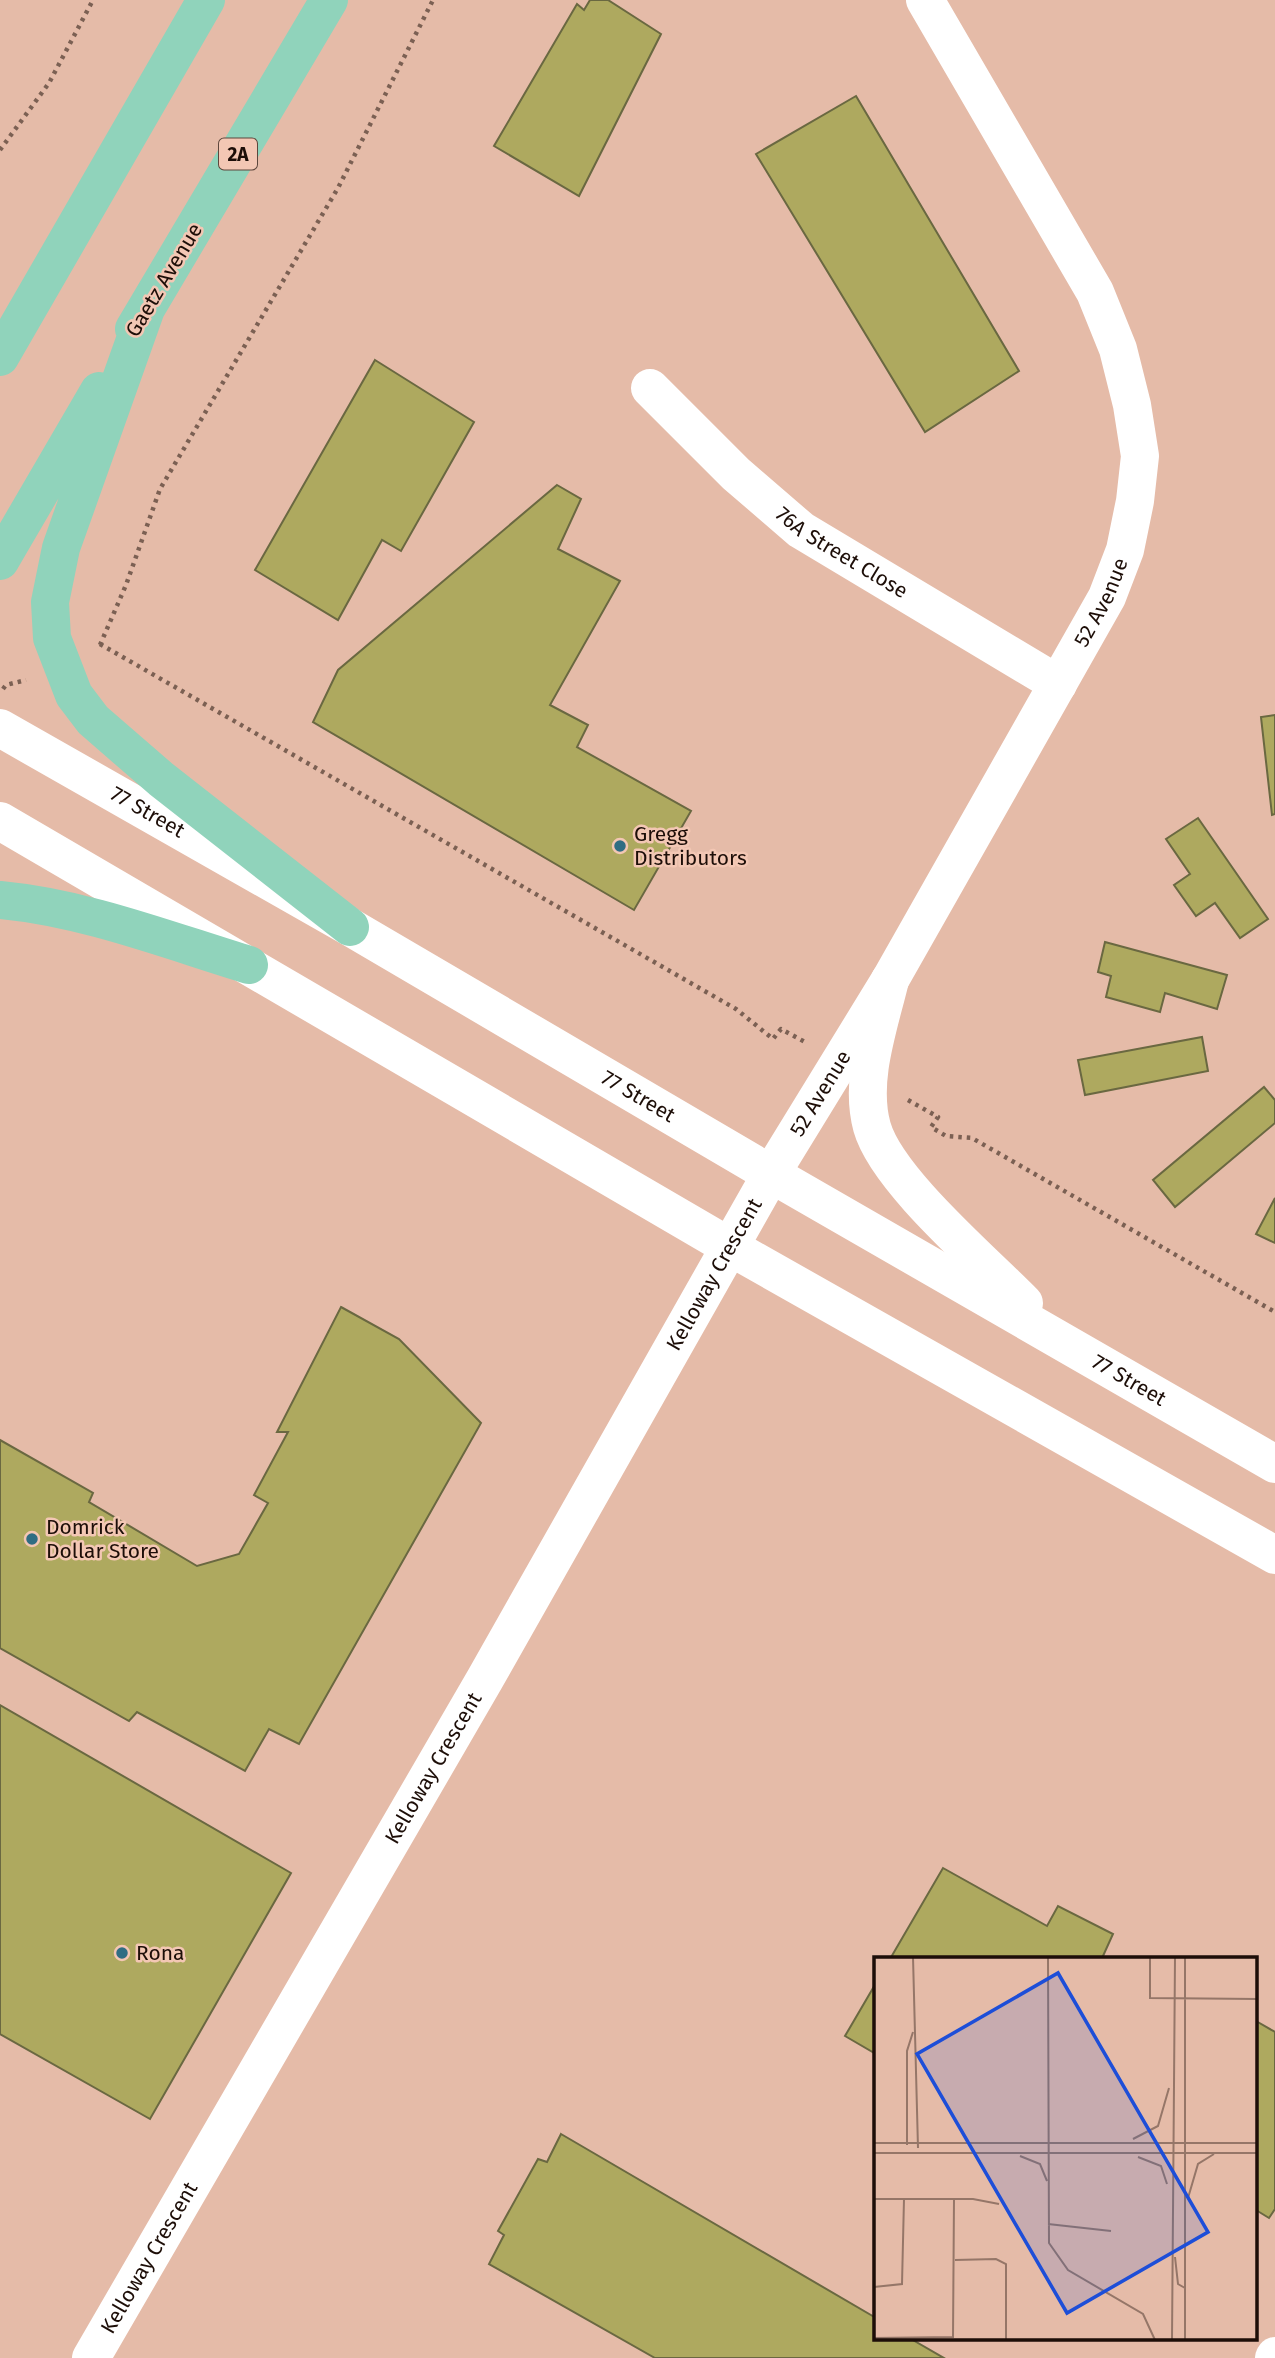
<svg xmlns="http://www.w3.org/2000/svg" width="1275" height="2358" viewBox="0 0 1275 2358" font-family="'Fira Sans',sans-serif">
  <style>
    .building { fill: #aea95f; stroke: #6a6841; stroke-width: 2 }
    .lines { fill: none; stroke-linecap: round; stroke-linejoin: round }
    .path { stroke: #7b6053; stroke-width: 4.5; stroke-dasharray: 3.5 5; stroke-linecap: butt }
    .minor { stroke: #fff; stroke-width: 38 }
    .tertiary { stroke: #fff; stroke-width: 38 }
    .secondary { stroke: #fff; stroke-width: 38 }
    .primary { stroke: #90d3bb; stroke-width: 38 }
    .poi-dot { fill: #306d83; stroke: #f3c7b4; stroke-width: 2.5 }
    .labels { text-anchor: middle; dominant-baseline: central; stroke-width: 5; stroke-linejoin: round; paint-order: stroke }
    .shield { fill: #f3c7b4; stroke: #5d463c; stroke-width: 2 }
    .shield-label { font-size: 19px; font-weight: bold; fill: #1d0e08 }
    .street-label { font-size: 21px; fill: #1d0e08; stroke: #f3c7b4 }
    .poi-label { font-size: 21px; fill: #1d0e08; stroke: #f3c7b4; text-anchor: start }
    .inset-road { fill: none; stroke: #957668; stroke-width: 2 }
    .view { fill: #1d4ed8; fill-opacity: 0.15; stroke: #1d4ed8; stroke-width: 3.5 }
    .inset-edge { fill: none; stroke: #1d0e08; stroke-width: 3.5 }
  </style>
  <rect width="100%" height="100%" fill="#e5bba8"/>
  <path class="building" d="M590 0H608L661 34 579 196 494 146 577 4 584 10Z
    M856 96 1019 371 925 432 756 154Z
    M375 360 474 422 401 551 382 540 338 620 255 570Z
    M557 485 581 499 558 549 620 581 550 705 588 725 577 747 691 811 634 910 313 722 338 670Z
    M1275 715V814L1272 815 1261 717Z
    M1198 818 1268 919 1240 938 1215 903 1196 916 1174 885 1190 874 1166 839Z
    M1105 942 1227 975 1217 1009 1165 993 1160 1012 1106 997 1111 976 1098 972Z
    M1202 1037 1208 1071 1085 1095 1078 1060Z
    M1264 1087 1275 1100V1123L1175 1207 1153 1180Z
    M1275 1198V1243L1256 1234Z
    M341 1307 399 1339 481 1423 299 1744 269 1729 245 1771 137 1712 129 1721 0 1648V1440L93 1493 89 1502 197 1566 239 1554 268 1503 254 1495 288 1432H277Z
    M0 1705 291 1873 150 2119 0 2034Z
    M943 1868 1047 1926 1058 1906 1113 1934 1103 1956 1107 1959H890Z
    M876 1983V2054L845 2036Z
    M1256 2021 1275 2032V2209L1269 2218 1256 2210Z
    M561 2134 876 2318V2339H911L944 2358H655L489 2264 504 2235 498 2231 538 2159 547 2162Z"/>
  <g class="lines">
    <path class="path" d="M0 150 49 83 93 0
      M100 644 736 1009 773 1039 781 1029 805 1042
      M100 645 126 585 160 489 338 188 433 0
      M3 689 6 685 26 680
      M908 1100 938 1117 931 1127 946 1136 972 1138 1275 1312"/>
    <g class="minor">
      <path id="s1" d="M650 388 736 474 801 530 1058 684"/>
      <path id="s2" d="M91 2358 485 1679 771 1174 890 980 1107 597 1125 550 1135 501 1140 456 1132 405 1118 349 1095 292 925 0"/>
    </g>
    <path class="tertiary" d="M1274 2358 1275 2356"/>
    <g class="secondary">
      <path id="s3" d="M0 728 350 927 771 1174 1275 1464"/>
      <path d="M0 821 730 1247 1275 1555"/>
      <path d="M890 980C879 1026 859 1080 872 1127 887 1180 983 1261 1024 1303"/>
    </g>
    <path class="primary" d="M146 309 61 548 50 602 52 638 74 695 93 720 161 779 350 927
      M134 329 329 0
      M0 357 206 0
      M0 561 99 391
      M0 900C85 908 167 940 249 965"/>
  </g>
  <g class="poi-dot">
    <circle cx="620" cy="846" r="7"/>
    <circle cx="32" cy="1539" r="7"/>
    <circle cx="122" cy="1953" r="7"/>
  </g>
  <g class="labels">
    <rect class="shield" x="219" y="138.5" width="38" height="31" rx="5"/>
    <g class="shield-label">
      <text x="238" y="154">2A</text>
    </g>
    <g class="street-label">
      <text transform="translate(164 280) rotate(-59)">Gaetz Avenue</text>
      <text stroke="none"><textPath href="#s1" startOffset="254">76A Street Close</textPath></text>
      <text stroke="none"><textPath href="#s2" startOffset="2026">52 Avenue</textPath></text>
      <text stroke="none"><textPath href="#s3" startOffset="170">77 Street</textPath></text>
      <text stroke="none"><textPath href="#s2" startOffset="1460">52 Avenue</textPath></text>
      <text stroke="none"><textPath href="#s3" startOffset="737">77 Street</textPath></text>
      <text stroke="none"><textPath href="#s2" startOffset="1250">Kelloway Crescent</textPath></text>
      <text stroke="none"><textPath href="#s3" startOffset="1304">77 Street</textPath></text>
      <text stroke="none"><textPath href="#s2" startOffset="682">Kelloway Crescent</textPath></text>
      <text stroke="none"><textPath href="#s2" startOffset="116">Kelloway Crescent</textPath></text>
    </g>
    <g class="poi-label">
      <text x="634" y="834">Gregg<tspan x="634" dy="24">Distributors</tspan></text>
      <text x="46" y="1527">Domrick<tspan x="46" dy="24">Dollar Store</tspan></text>
      <text x="136" y="1953">Rona</text>
    </g>
  </g>
  <g transform="translate(874 1957)">
    <rect width="383" height="383" fill="#e5bba8"/>
    <path class="inset-road" d="M39 0 44 191M174 0 175 286 194 313 269 357 281 383M276 0V41L384 42M311 0V383M259 182 284 169 295 131M0 186H384M33 188V94L39 75M0 196H384M146 199 166 207 173 224M264 200 287 209 293 227M314 241 324 207 340 197M0 242H99L125 247M174 267 237 274M301 300 304 327 311 331M81 303 122 302 132 307V383M0 330 28 327 30 242M0 381 79 380 80 242M298 383 301 0"/>
    <path class="view" d="M184 16 334 275 193 356 43 97Z"/>
    <rect width="383" height="383" class="inset-edge"/>
  </g>
</svg>
